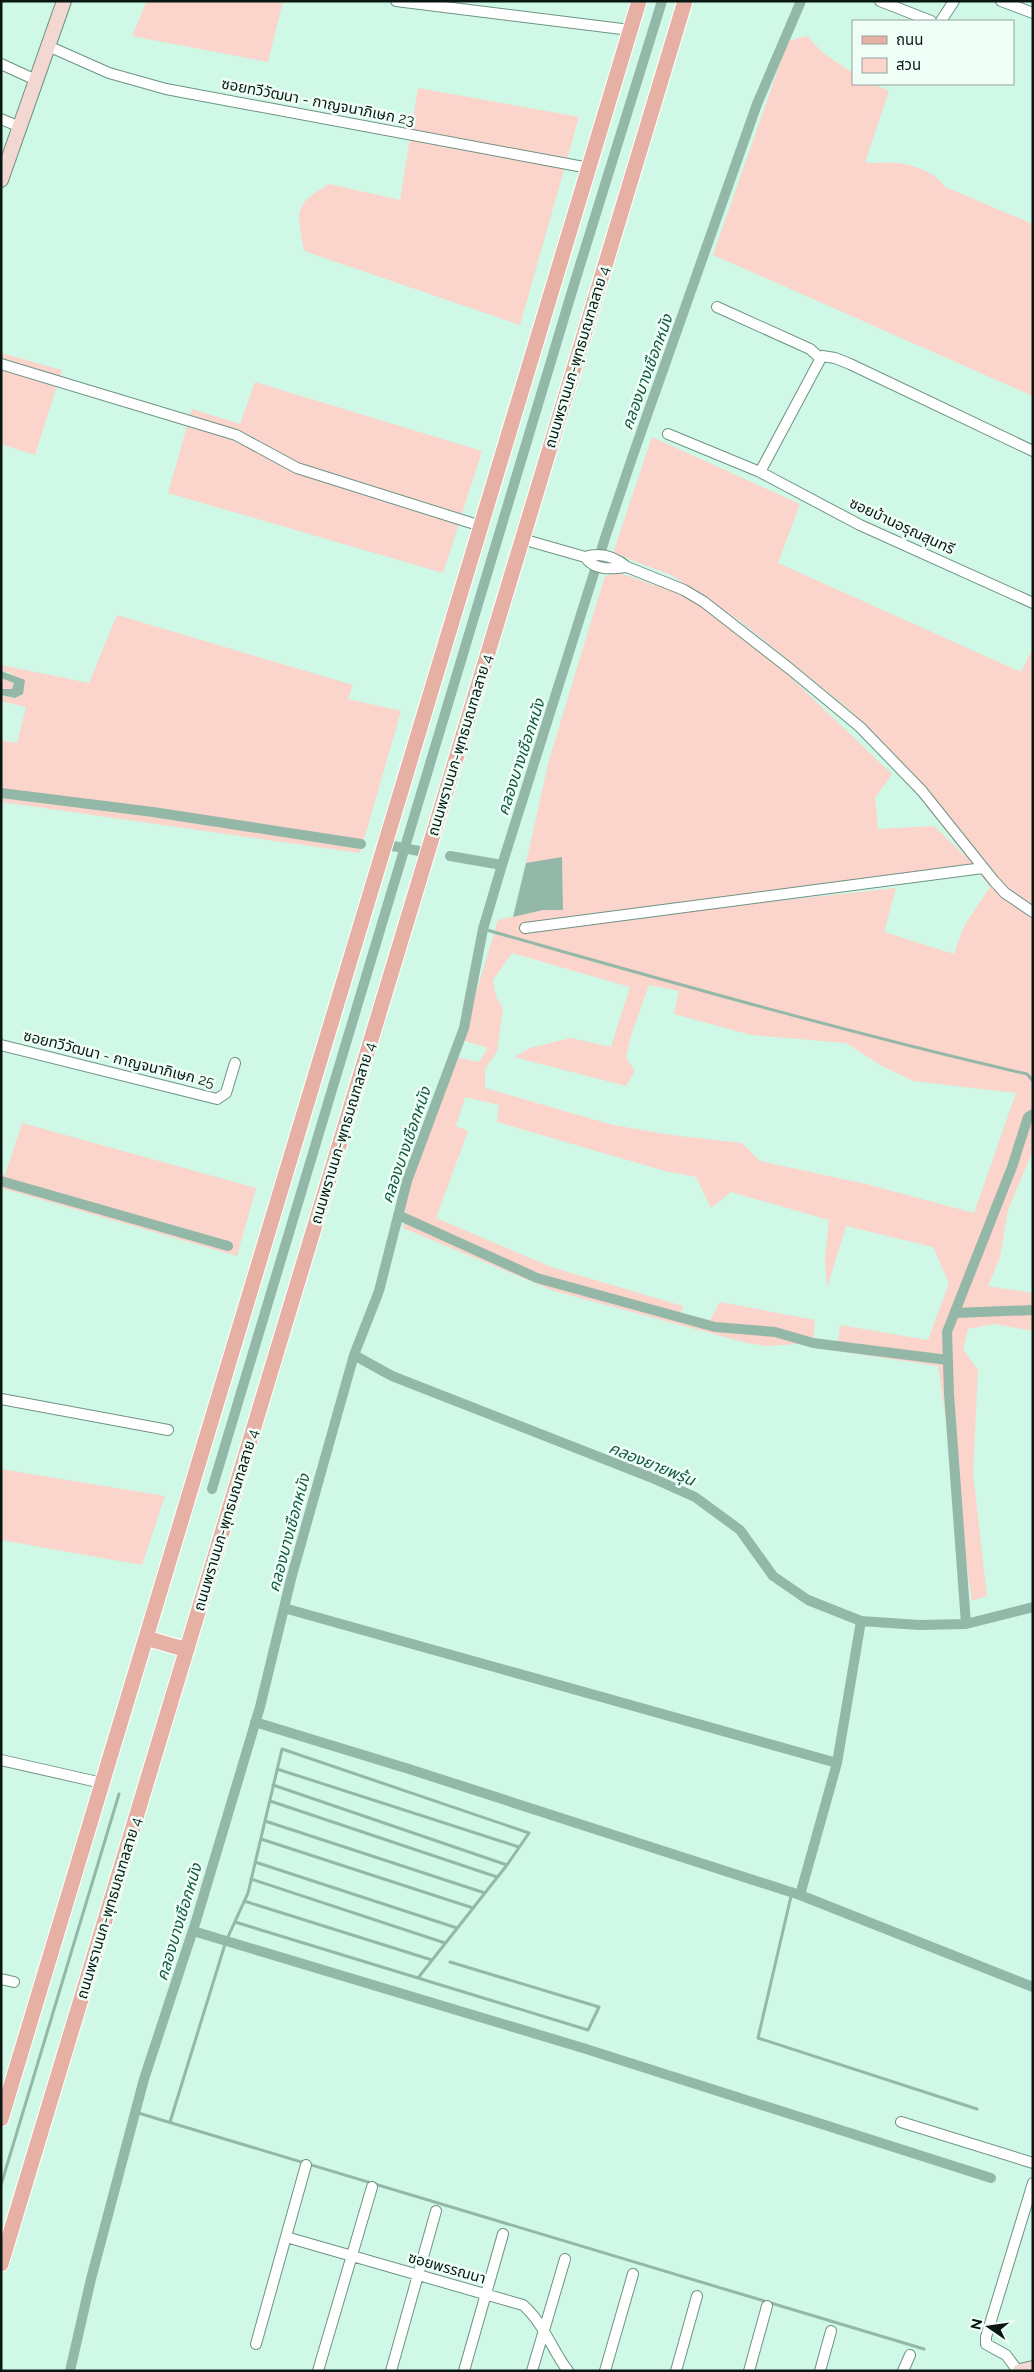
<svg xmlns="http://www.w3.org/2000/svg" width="1034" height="2372" viewBox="0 0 1034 2372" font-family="Raleway,'Noto Sans Thai',sans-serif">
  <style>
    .green { fill: #fbd4cb; fill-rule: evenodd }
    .water { fill: #93b8a8 }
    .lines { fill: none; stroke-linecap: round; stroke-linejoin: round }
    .stream { stroke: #93b8a8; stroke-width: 3 }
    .canal { stroke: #93b8a8; stroke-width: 10 }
    .street-casing { stroke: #6e9384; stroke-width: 12 }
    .secondary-casing { stroke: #6e9384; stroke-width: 16 }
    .primary-casing { stroke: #fff; stroke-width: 17 }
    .street { stroke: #fff; stroke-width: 10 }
    .secondary { stroke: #f3d8d1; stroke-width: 14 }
    .primary { stroke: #e7b0a4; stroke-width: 15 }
    .labels { text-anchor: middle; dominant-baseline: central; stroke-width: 5; stroke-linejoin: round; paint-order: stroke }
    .street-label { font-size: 15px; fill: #091712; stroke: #effef7 }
    .water-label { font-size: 16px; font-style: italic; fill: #135843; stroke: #effef7 }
  </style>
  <rect width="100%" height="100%" fill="#d0f8e6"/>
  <path class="green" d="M147 1H283L268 62 132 36Z
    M807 36 823 53 853 73V84H873L889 91 865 162C876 164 886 162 897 163 914 165 935 172 945 187L1033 224V396L713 255 788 41Z
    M418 88 579 117 520 325 304 251C297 211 292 206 329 184L400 200Z
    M1 353 62 370 35 455 1 444Z
    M255 382 482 451 443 573 168 493 192 409 240 424Z
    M652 437 800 504 778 563 1021 672 1033 648V1150L1008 1210 1000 1257 988 1286 1033 1293V1331L995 1324 968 1329 963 1350 978 1370 973 1473 987 1596 972 1601 938 1366 837 1351 840 1325 928 1340 949 1283 933 1247 846 1226 827 1288 825 1258 829 1220 731 1192 711 1208 696 1177 665 1171 497 1122 499 1105 465 1097 456 1126 468 1131 436 1218 551 1267 683 1306 681 1313 710 1320 720 1302 815 1320 813 1343 767 1346 747 1343 554 1291 403 1228 407 1214 402 1207 456 1057 479 1062 488 1048 462 1040 498 920 543 910H563L562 858 526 863 549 760 605 576 619 573 681 594 712 614 785 672 892 774 875 798 878 829 934 826 968 859 851 711 740 621 671 575 613 553ZM972 864 990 887 964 926 954 954 884 932 896 888 642 916 721 898ZM512 953 630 987 611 1047 571 1038 530 1048 514 1057 626 1086 635 1071 626 1057 631 1035 649 985 679 991 674 1014 751 1035 846 1043 882 1066 913 1081 1016 1093 974 1213 866 1184 760 1161 742 1143 671 1135 613 1125 485 1088V1069L497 1052 503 1008 496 997 493 980Z
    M117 615 353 685 348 699 401 711 360 853 1 802V740L17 743 26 707 1 701V695L15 698 23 694 11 673 1 671V665L89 683Z
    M1 678 14 683 12 689H1Z
    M22 1123 256 1188 237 1256 1 1188V1174L5 1175Z
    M1 1469 165 1496 142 1565 1 1540Z"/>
  <path class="water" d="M1 671 25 680 23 694 15 698 1 695V689H12L14 683 1 678Z
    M562 857 563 910H543L513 917 526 863Z"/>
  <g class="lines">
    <path class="stream" d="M483 929C664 980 844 1032 1027 1074L1033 1081
      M277 1769 519 1847
      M273 1785 507 1865
      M270 1801 497 1877
      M265 1821 485 1893
      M261 1839 473 1908
      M255 1862 457 1928
      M251 1879 445 1943
      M792 1892 758 2038 977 2109
      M244 1901 432 1960
      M418 1978 588 2030 599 2007 450 1962
      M135 2112 924 2349
      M170 2122 226 1941 248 1893 282 1749 529 1833 507 1865 418 1978 235 1922
      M1 2185 119 1794"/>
    <path class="canal" d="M1 793 153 812 361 844
      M393 846 419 851
      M450 856 502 865
      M1 1181 228 1246
      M398 1215 537 1278 715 1327 775 1332 813 1343 948 1360
      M955 1313 1033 1310
      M354 1355 392 1376 650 1477 695 1497 740 1530 773 1576 808 1600 861 1621 919 1625 966 1624 1033 1607
      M212 1489 576 278 662 1
      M284 1608 837 1763
      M966 1624 949 1394 947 1332 1012 1167 1028 1117 1033 1114
      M255 1722 409 1769 800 1895 1033 1987
      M800 1895 837 1763 861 1621
      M193 1931 583 2048 991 2178
      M70 2371 91 2279 144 2079 196 1921 260 1707 291 1579 325 1458 354 1355 379 1291 407 1181 464 1028 483 929 502 865 606 535 633 455 757 104 801 1"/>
    <g class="street-casing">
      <path id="street" d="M396 1 630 30
        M880 1 931 21
        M1001 1 1033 13
        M941 21 954 1
        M48 46 109 73 166 89 589 168
        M1 64 36 80
        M1 119 20 127
        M717 307 810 349 820 358
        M1 364 236 435 297 468 481 526
        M668 434 760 472 860 525 1033 603
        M760 472 822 356 835 358 850 364 1033 451
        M522 539 585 557C601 552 614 556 627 567 611 569 595 571 585 557
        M627 567 684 590 704 602 790 669 860 727 922 791 994 881 1005 893 1033 912
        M525 928 983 868
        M1 1045 217 1099 226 1093 235 1063
        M1 1399 168 1430
        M1 1760 102 1783
        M1 1979 14 1982
        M901 2122 1033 2163
        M286 2237 523 2305C543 2322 552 2350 568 2371
        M256 2344 306 2165
        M318 2371 372 2187
        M391 2371 436 2211
        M464 2371 503 2234
        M532 2371 565 2259
        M605 2371 633 2274
        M676 2371 697 2296
        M749 2371 767 2306
        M820 2371 831 2331
        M903 2371 910 2355
        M1018 2371 1006 2355 986 2344V2337L1033 2183"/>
    </g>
    <g class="secondary-casing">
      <path id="secondary" d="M1 180 64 1
        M1020 2371 1033 2368"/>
    </g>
    <g class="primary-casing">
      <path id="primary" d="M146 1638 187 1650
        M1 2119 639 1
        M1 2264 685 1"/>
    </g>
    <use href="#street" class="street"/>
    <use href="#secondary" class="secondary"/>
    <use href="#primary" class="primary"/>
  </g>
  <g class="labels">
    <g class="street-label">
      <text transform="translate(318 102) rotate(11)">ซอยทวีวัฒนา - กาญจนาภิเษก 23</text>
      <text transform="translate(577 357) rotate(-73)">ถนนพรานนก-พุทธมณฑลสาย 4</text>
      <text transform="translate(902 526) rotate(25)">ซอยบ้านอรุณสุนทรี</text>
      <text transform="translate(460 745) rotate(-73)">ถนนพรานนก-พุทธมณฑลสาย 4</text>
      <text transform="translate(119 1059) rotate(14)">ซอยทวีวัฒนา - กาญจนาภิเษก 25</text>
      <text transform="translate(343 1133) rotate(-73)">ถนนพรานนก-พุทธมณฑลสาย 4</text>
      <text transform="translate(226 1520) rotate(-73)">ถนนพรานนก-พุทธมณฑลสาย 4</text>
      <text transform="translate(109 1908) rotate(-73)">ถนนพรานนก-พุทธมณฑลสาย 4</text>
      <text transform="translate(447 2268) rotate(16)">ซอยพรรณนา</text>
    </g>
    <g class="water-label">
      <text transform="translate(647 372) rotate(-70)">คลองบางเชือกหนัง</text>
      <text transform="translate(521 757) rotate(-72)">คลองบางเชือกหนัง</text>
      <text transform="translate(406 1145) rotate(-71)">คลองบางเชือกหนัง</text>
      <text transform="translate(652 1464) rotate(22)">คลองยายพรุ้น</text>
      <text transform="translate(289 1533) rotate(-75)">คลองบางเชือกหนัง</text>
      <text transform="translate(179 1922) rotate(-73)">คลองบางเชือกหนัง</text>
    </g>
  </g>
  <rect width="1034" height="2372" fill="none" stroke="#091712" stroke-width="5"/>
  <rect x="852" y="20" width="162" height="65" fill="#effef7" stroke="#93a29b"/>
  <rect x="862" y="36" width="25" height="8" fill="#e7b0a4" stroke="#93a29b"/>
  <text x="896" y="45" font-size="15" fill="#091712">ถนน</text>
  <rect x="862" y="58" width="25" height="15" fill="#fbd4cb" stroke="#93a29b"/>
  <text x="896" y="70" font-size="15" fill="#091712">สวน</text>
  <g transform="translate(989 2327) rotate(283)" stroke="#effef7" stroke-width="4" paint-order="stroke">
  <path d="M0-4L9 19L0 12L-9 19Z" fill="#091712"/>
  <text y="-8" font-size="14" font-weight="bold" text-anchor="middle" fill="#091712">N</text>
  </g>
</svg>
